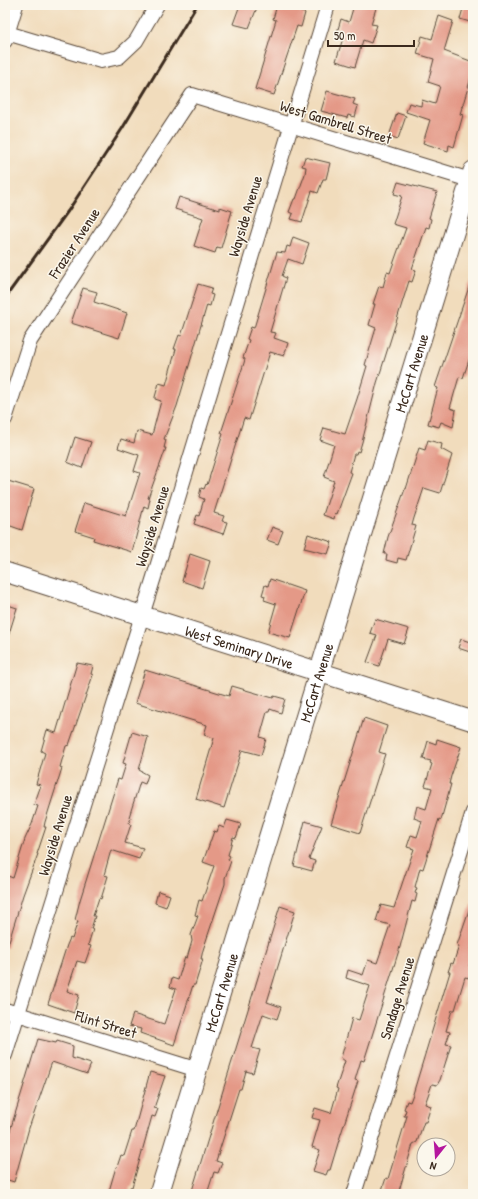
<svg xmlns="http://www.w3.org/2000/svg" width="478" height="1199" viewBox="0 0 478 1199" font-family="'Patrick Hand',sans-serif">
  <style>
    .building { fill: #e49987 }
    .lines { fill: none; stroke-linecap: round; stroke-linejoin: round }
    .minor-casing { stroke: #564536; stroke-width: 16 }
    .secondary-casing { stroke: #564536; stroke-width: 21 }
    .minor { stroke: #fff; stroke-width: 14 }
    .secondary { stroke: #fff; stroke-width: 19 }
    .rail { stroke: #3b2a1e; stroke-width: 3 }
    .labels { text-anchor: middle; dominant-baseline: central; stroke-width: 3; stroke-linejoin: round; paint-order: stroke }
    .street-label { font-size: 15px; fill: #3b2a1e; stroke: #fbf7ec }
  </style>
  <rect width="100%" height="100%" fill="#fbf7ec"/>
  <filter id="ink" filterUnits="userSpaceOnUse"><feTurbulence type="fractalNoise" baseFrequency=".025" numOctaves="2"/><feDisplacementMap in="SourceGraphic" scale="8" xChannelSelector="R" yChannelSelector="G"/><feConvolveMatrix kernelMatrix="1 2 1 2 8 2 1 2 1" color-interpolation-filters="sRGB"/></filter>
  <filter id="wash" filterUnits="userSpaceOnUse"><feTurbulence type="fractalNoise" baseFrequency=".012" numOctaves="4" result="noise"/><feDisplacementMap in="SourceGraphic" scale="16" xChannelSelector="R" yChannelSelector="G"/><feGaussianBlur stdDeviation="0.9" result="paint"/><feColorMatrix in="noise" values="0 0 0 0 0 0 0 0 0 0 0 0 0 0 0 0 0 1.4 0 .05"/><feComposite in="paint" operator="in"/></filter>
  <g filter="url(#wash)">
    <rect width="100%" height="100%" fill="#f1dcbc"/>
    <g id="blocks">
      <path class="building" d="M240 5H258L249 28 233 24Z
        M277 5 305 13 301 27 297 26 274 95 255 89 276 20 273 19Z
        M354 5H377L371 24 377 25 371 43 363 40 355 67 336 61 343 38 336 36 341 19 349 22Z
        M464 5H473V23L460 19Z
        M439 16 453 21 444 51 473 62 470 81 460 114 463 115 454 147 449 145 448 151 423 143 430 120 406 112 409 103 421 106 422 100 435 104 440 86 428 82 434 59 417 54 422 36 432 39Z
        M327 91 355 99 353 104 358 106 355 117 348 115 347 118 321 111Z
        M397 113 406 116 398 139 389 136Z
        M305 157 330 163 326 179H323L318 193 312 191 302 222 291 219 293 214 289 212 294 199H296L305 174 306 167 302 166Z
        M398 182 437 192 429 218 431 219 429 228 426 227 412 269 416 270 412 282 409 281 377 383 362 442 359 452 357 451 356 454H354L349 472 352 473 337 514 335 513 334 519 323 515 334 481 324 477 334 445 320 440 324 428 345 434 357 399 367 366 365 365 376 328 369 325 375 304H373L379 286 383 287 387 272 390 273 406 228 393 224 402 196 394 194Z
        M179 197 220 210V207L232 211 221 248 217 247 215 253 194 246 203 218 175 209Z
        M293 237 309 243 302 264 288 259 282 276 286 278 270 332 276 333 274 338 288 343 284 356 270 352 249 420 244 418 214 513 224 516 222 521 227 522 223 534 194 524 197 515 199 516 204 499 199 497 201 488 204 489 206 484 207 485 223 434 221 433 244 363 245 359 243 358 249 340 247 339 251 327 254 328 277 252 285 253 287 246 290 247Z
        M471 281 473 282V348L463 378 459 377 450 408 456 410 453 427 441 422 439 427 428 424 438 388 435 387Z
        M198 284 212 288 210 294 213 295 210 306 207 305 177 406 164 439 166 440 164 448H166L148 498 150 499 148 508 144 506 132 552 93 540 94 537 75 531 84 503 126 516 140 473 134 471 139 455 118 448 121 439 134 443 137 431 152 435 161 401 155 399V397L159 383 166 385 176 349H174L179 335 181 336Z
        M83 288 97 292 94 302 127 313 119 338 71 323Z
        M75 437 91 442 82 468 67 462Z
        M428 440 442 444 441 449 452 455 440 493 424 488 414 518 412 525 416 526 406 560 398 558 397 563 386 560 387 554H384L388 537 405 489H406L419 448 425 450Z
        M8 481 34 489 22 530 5 524V492Z
        M272 527 283 531 278 544 267 540Z
        M308 534 332 542 328 554 304 548Z
        M190 554 210 561 202 588 182 581Z
        M270 579 305 591 290 638 268 632 276 604 264 600 265 596 262 595 265 585 268 586Z
        M5 604 17 608 7 640H5Z
        M375 619 409 629 404 644 388 639 379 666 367 662 377 635 370 633Z
        M461 639 473 643V653L458 648Z
        M77 663 93 666 91 674 93 675 69 745 66 746 60 767 62 768 45 822 44 827H46L37 854H38L23 895 7 948H5V875L13 878 25 839 32 824 38 806 34 805 41 785 36 784 45 753 41 751 47 730 56 733Z
        M145 670 229 696 232 686 273 698 274 696 285 699 281 713 270 709 269 712H267L260 737 266 739 261 755 242 750 224 808 196 799 214 738 204 735 207 725 135 703Z
        M364 718 387 726 379 752 385 754 360 833 331 824Z
        M132 732 148 737 139 770 148 775 145 784 140 782 129 817 131 818 129 823 131 824 125 843 143 848 139 859 111 850 104 875 108 876 101 899 99 898 93 916H95L91 929H93L88 945 91 946 85 963 77 961 67 991 79 995 74 1013 48 1004 67 945 70 938 72 939 78 921 75 920 80 900 118 779 121 780 126 764 123 763Z
        M437 739 461 747 451 776 449 784H451L441 820 439 819 423 869 420 868 415 887 417 888 415 893 417 894 415 902 412 901 400 947 364 1061 361 1060 355 1080 358 1081 339 1140 330 1170H328L326 1175 313 1171 320 1150 312 1147 320 1120 312 1118 315 1108 331 1113 338 1089 336 1088 345 1061 341 1058 352 1018 359 1020 370 986 346 978 348 970 363 975 368 960 377 963 390 925 376 921 381 905 394 908 403 881 414 849 407 847 411 835 417 837 422 821 414 818 417 806 426 809 432 788 425 786 432 764 430 763 431 761 423 759 428 741 436 744Z
        M227 820 241 824 236 838 233 837 228 855 230 856 228 860 231 861 225 878V884L203 950 201 959H203L195 985H193L174 1045 140 1033 141 1029 129 1026 133 1014 164 1024 176 989 170 987 172 978 178 980 185 957 187 958 192 941 191 935 198 916 195 915 199 900 202 901 214 866 203 862 214 831 217 832 219 826 224 828Z
        M305 821 322 826 309 859 315 861 312 871 294 866Z
        M158 891 170 895 166 907 155 903Z
        M471 904H473V952L469 966 473 967V979L465 977 455 1010H452L446 1031 450 1032 446 1044 451 1045 440 1080 437 1085 432 1084 431 1087 425 1104 431 1106 426 1122H424L417 1142 413 1144 398 1194H385L386 1191 382 1190 386 1178 388 1179 407 1116H404L406 1110 404 1109 407 1101 410 1102 413 1094 450 972H448L451 963 453 964 459 946 457 945Z
        M280 906 295 911 267 1002 281 1007 277 1019 263 1014 252 1048 260 1050 253 1073 246 1071 241 1089H239L216 1161 222 1163 218 1173 214 1172 207 1194H191Z
        M38 1039 56 1043 57 1041 73 1046 72 1058 91 1064 87 1074 52 1062 29 1128 14 1182 5 1179V1147Z
        M150 1072 165 1076 154 1108 158 1109 155 1117 152 1116 132 1187H130L129 1193 124 1192 122 1194 109 1191 116 1167H117L121 1155 124 1156 132 1131H134Z"/>
    </g>
  </g>
  <g filter="url(#ink)">
    <use href="#blocks" fill-opacity="0" stroke="#564536" stroke-width="1"/>
    <g class="lines">
      <g class="minor-casing">
        <path id="minor" d="M7 33 101 61 119 57 136 41 157 5
          M5 41 16 5
          M5 419 30 341 192 95 470 180
          M5 1010 198 1070
          M5 1055 154 577 328 5
          M354 1194 473 812"/>
      </g>
      <g class="secondary-casing">
        <g id="secondary">
          <path id="s1" d="M5 572 473 721"/>
          <path id="s2" d="M159 1194 473 171"/>
        </g>
      </g>
      <use href="#minor" class="minor"/>
      <use href="#secondary" class="secondary"/>
      <path class="rail" d="M5 298 68 211 122 129 197 5"/>
    </g>
  </g>
  <g class="labels">
    <g class="street-label">
      <text transform="translate(336 122) rotate(17)">West Gambrell Street</text>
      <text transform="translate(245 216) rotate(-73)">Wayside Avenue</text>
      <text transform="translate(74 243) rotate(-57)">Frazier Avenue</text>
      <text stroke="none"><textPath href="#s2" startOffset="859">McCart Avenue</textPath></text>
      <text transform="translate(152 526) rotate(-73)">Wayside Avenue</text>
      <text stroke="none"><textPath href="#s1" startOffset="246">West Seminary Drive</textPath></text>
      <text stroke="none"><textPath href="#s2" startOffset="535">McCart Avenue</textPath></text>
      <text transform="translate(55 835) rotate(-73)">Wayside Avenue</text>
      <text stroke="none"><textPath href="#s2" startOffset="211">McCart Avenue</textPath></text>
      <text transform="translate(397 998) rotate(-73)">Sandage Avenue</text>
      <text transform="translate(106 1024) rotate(17)">Flint Street</text>
    </g>
  </g>
  <rect width="478" height="1199" fill="none" stroke="#fbf7ec" stroke-width="20"/>
  <g transform="translate(436 1157) rotate(197)"><circle r="19" fill="#fbf7ec" stroke="#aea59a"/>
  <path d="M0-3L7 15L0 10L-7 15Z" fill="#b5179e"/>
  <text y="-6" font-size="11" font-weight="bold" text-anchor="middle" fill="#3b2a1e">N</text>
  </g>
  <path d="M328 40v6h86v-6" fill="none" stroke="#3b2a1e" stroke-width="2"/>
  <text x="334" y="40" font-size="12" fill="#3b2a1e" stroke="#fbf7ec" stroke-width="3" paint-order="stroke">50 m</text>
</svg>
